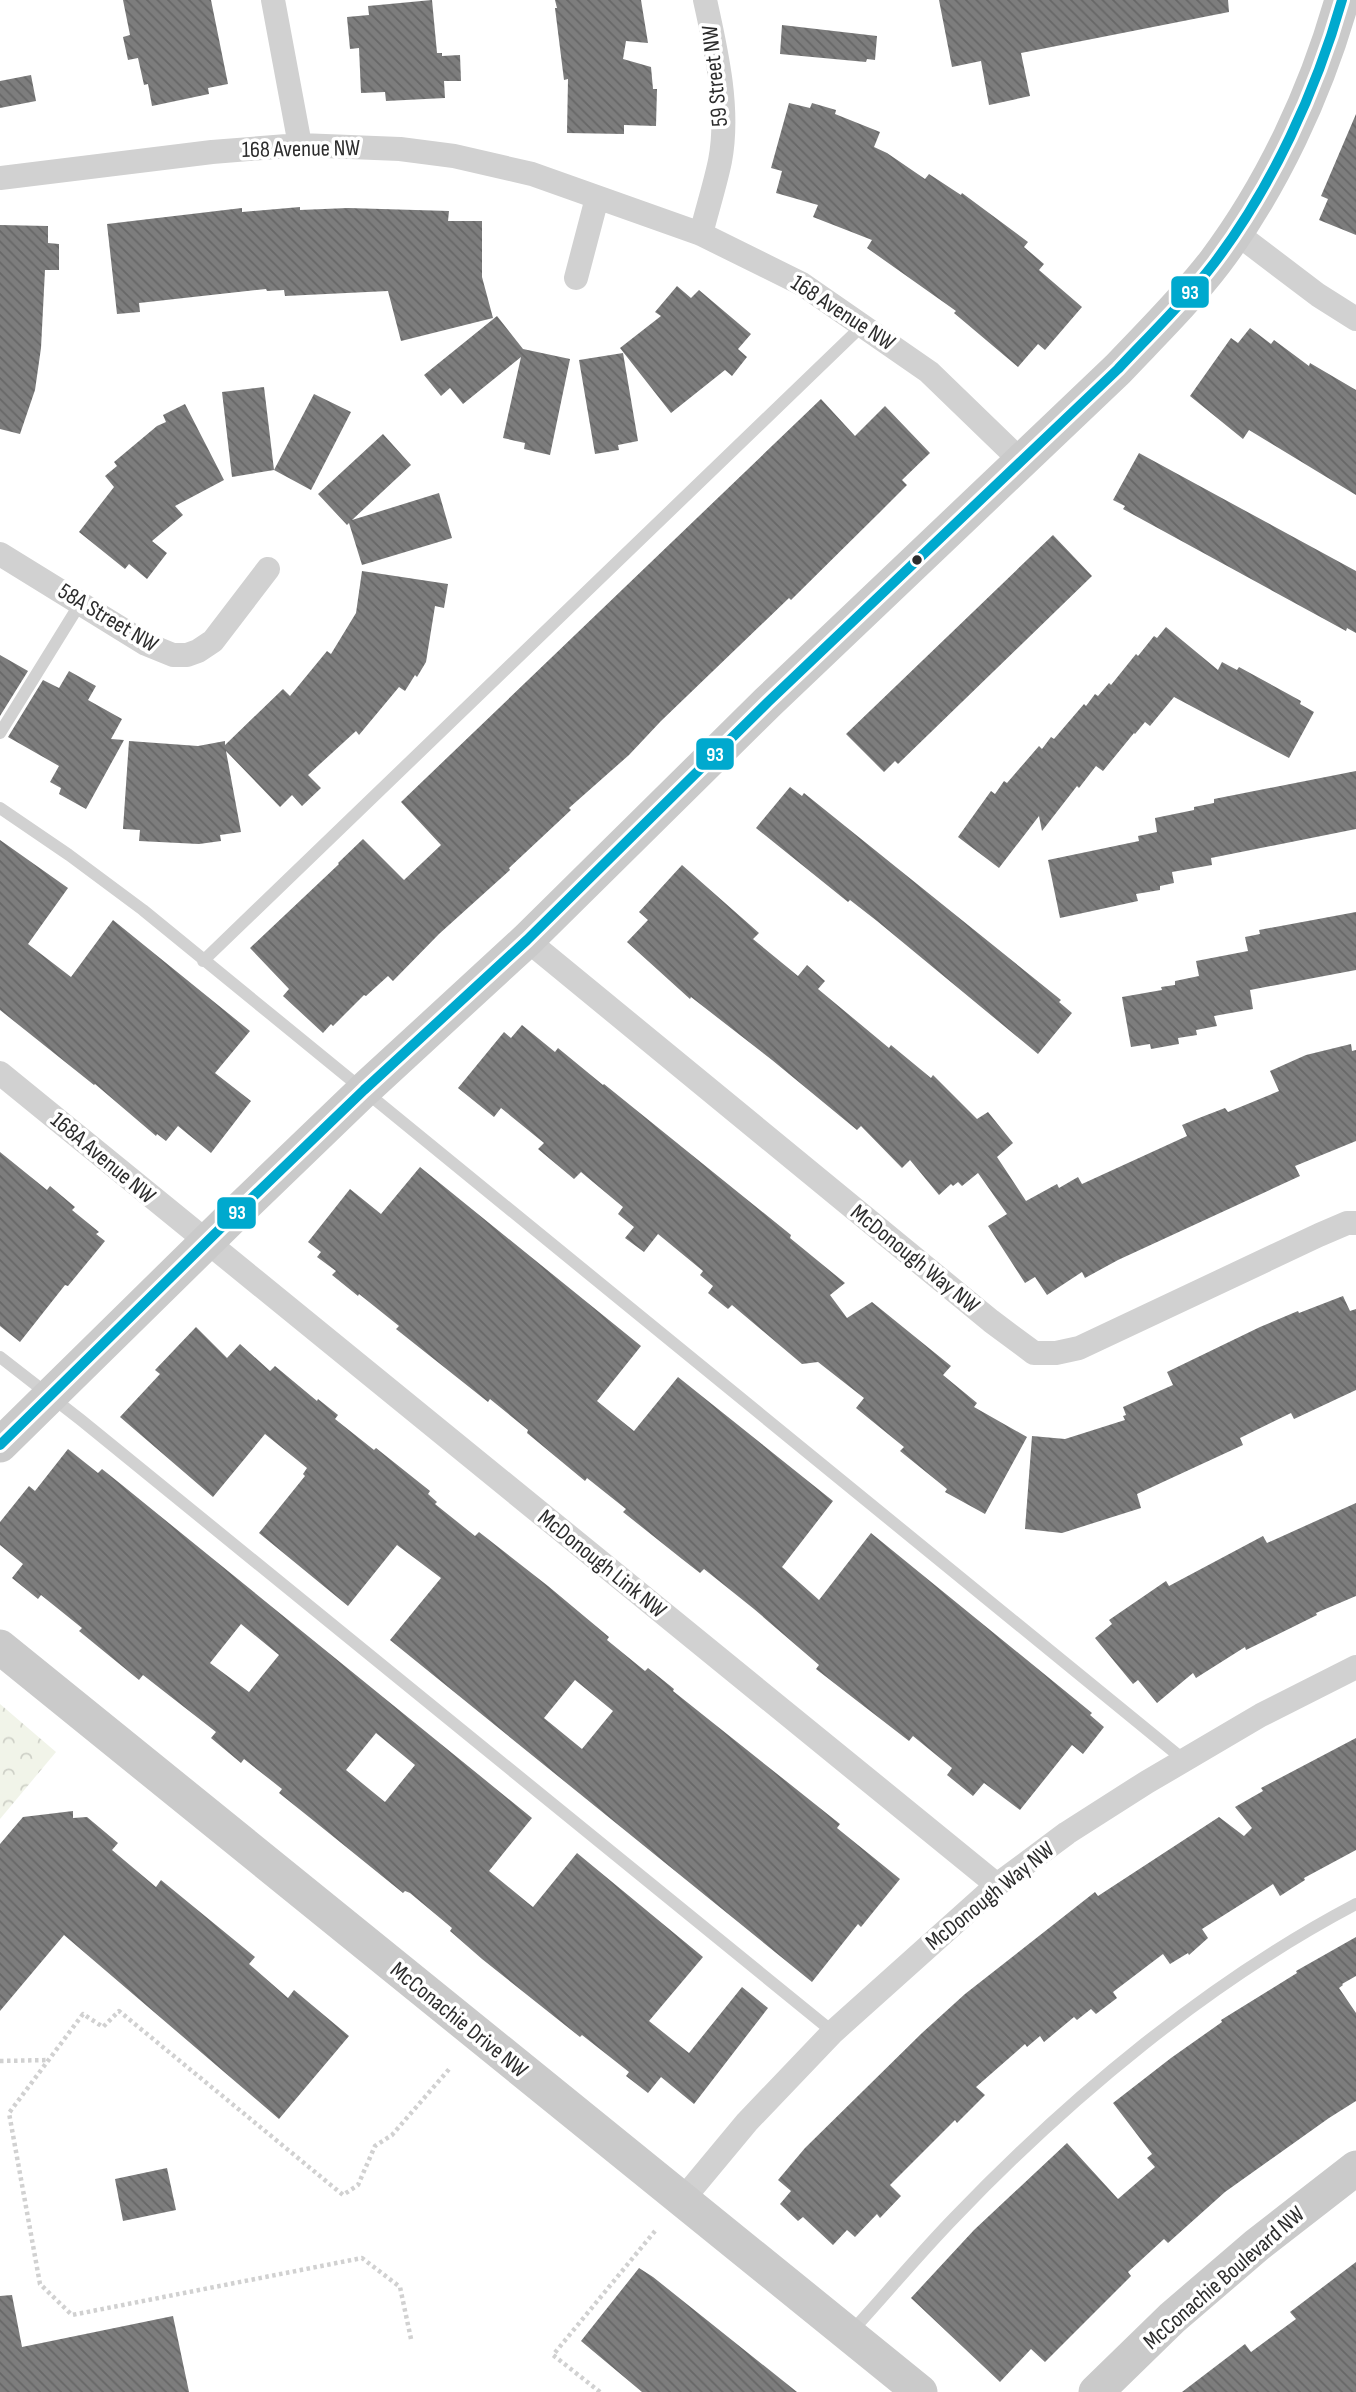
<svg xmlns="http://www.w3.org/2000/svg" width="1356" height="2392" viewBox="0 0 1356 2392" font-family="'Sofia Sans Condensed',sans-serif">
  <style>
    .park { fill: url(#park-crowns) }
    .building { fill: url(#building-back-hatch); fill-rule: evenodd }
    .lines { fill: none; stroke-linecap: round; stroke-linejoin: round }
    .path { stroke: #d1d1d1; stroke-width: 4.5; stroke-dasharray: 3.5 3.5; stroke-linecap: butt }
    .lane { stroke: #d1d1d1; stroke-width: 12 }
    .street { stroke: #d1d1d1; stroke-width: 24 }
    .secondary { stroke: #cacaca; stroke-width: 35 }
    .bus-1-casing { stroke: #fff; stroke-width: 16 }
    .bus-1 { stroke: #00a9ce; stroke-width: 10 }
    .bus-dot { fill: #2c2c2c; stroke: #fff; stroke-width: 2.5 }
    .labels { text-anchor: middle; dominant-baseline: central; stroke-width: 7; stroke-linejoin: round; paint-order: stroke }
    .street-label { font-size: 23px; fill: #2c2c2c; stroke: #fff }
    .line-badge { stroke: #fff; stroke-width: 2.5 }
    .badge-label { font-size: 19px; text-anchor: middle; font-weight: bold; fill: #fff }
  </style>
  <defs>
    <pattern id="park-crowns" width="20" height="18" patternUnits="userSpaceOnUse" patternTransform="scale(1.75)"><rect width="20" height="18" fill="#f1f4e9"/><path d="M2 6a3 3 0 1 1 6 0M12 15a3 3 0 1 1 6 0" fill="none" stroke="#cfd1c8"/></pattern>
    <pattern id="building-back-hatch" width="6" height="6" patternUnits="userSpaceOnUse" patternTransform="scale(1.75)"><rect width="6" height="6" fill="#7d7d7d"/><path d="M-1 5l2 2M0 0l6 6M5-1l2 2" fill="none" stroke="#676767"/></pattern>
  </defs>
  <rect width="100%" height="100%" fill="#fff"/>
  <path class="park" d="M0 1704 56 1752 0 1819Z"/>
  <path class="building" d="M123 0H211L228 84 208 88 209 94 152 106 148 84 144 85 138 58 128 60 123 37 130 35Z
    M432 0 437 53H442V56L460 55 461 81H444L445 98 386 101 385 92 361 93 359 48 350 49 347 17 369 15 368 6Z
    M555 0H641L648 43 626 41 623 59 651 67 653 89H657L656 126 624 125V134L567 133 568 79 564 80 555 8H557Z
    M939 0H1228L1229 12 1021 53 1030 96 989 105 981 61 952 67Z
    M782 25 877 36 875 60 867 59 866 62 780 54Z
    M31 75 36 101 0 108V81Z
    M789 103 810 108 812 103 836 110 835 114 880 132 874 147 887 153 925 179 929 174 961 195 962 193 1028 242 1024 247 1044 264 1039 270 1082 307 1045 350 1038 344 1018 367 954 313 956 311 867 248 872 240 813 217 818 205 776 193 782 171 771 168Z
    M1356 114V235L1319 220 1328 199 1321 196Z
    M300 207V210L348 208 449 211 448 221H482V277L493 318 401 341 388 291 285 296 284 290 267 291 266 289 139 303 140 312 117 314 107 224 242 208V212Z
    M0 225 48 226V243L59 244V270H45L41 348 35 390 20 434 0 429Z
    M677 286 691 298 699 290 751 334 738 349 747 357 732 376 725 370 671 413 620 348 661 316 655 312Z
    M497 316 523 349 570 359 550 455 524 449 525 443 503 438 521 357 463 404 450 388 441 396 424 375Z
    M1250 328 1271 344 1274 340 1309 366 1310 363 1356 390V495L1249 430 1243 439 1190 396 1231 338 1238 343Z
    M623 353 638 441 618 445 619 450 595 454 579 360Z
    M264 387 274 470 314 394 351 412 311 490 274 470 232 477 222 392Z
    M821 399 855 436 885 406 930 453 902 480 907 485 878 514 791 600 789 598 661 721 629 755 569 808 571 810 509 868 510 870 439 934 393 981 388 976 366 996 364 995 333 1026 331 1024 323 1033 283 996 289 989 250 948 339 864 338 863 363 839 404 880 441 845 401 802Z
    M185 404 224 480 175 506 183 515 152 541 167 553 147 579 129 564 125 569 79 532 114 487 105 476 117 466 114 462 157 426 166 422 163 415Z
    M383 434 411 465 352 520 439 493 452 538 362 565 349 523 347 525 318 494Z
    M1139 453 1356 571V633L1347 628 1346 631 1123 509 1125 506 1113 500Z
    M1053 535 1092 576 898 764 895 761 884 772 846 734Z
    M362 571 448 584 444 608 435 606 426 662 417 677 415 675 405 691 399 687 359 735 356 731 308 775 321 788 302 806 292 795 280 807 226 751 241 832 220 835 221 841 199 844 139 841 140 830 123 829 129 741 198 746 225 741V745L283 689 290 696 327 651 331 654 356 613Z
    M1166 627 1218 670 1222 662 1237 670 1239 667 1301 701 1300 704 1314 712 1289 758 1174 697 1150 726 1145 722 1135 734 1134 733 1103 771 1096 766 1079 788 1077 786 1042 831 1039 816 999 868 958 837 991 791 995 794 1004 781 1007 783 1039 746 1042 749 1051 737 1054 739 1084 704 1086 706 1095 694 1098 696 1109 683 1111 685 1136 654 1138 656 1154 636 1157 638Z
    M0 655 28 671 0 716Z
    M69 671 96 686 88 700 122 719 111 739 124 740 86 809 59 794 61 788 50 782 59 766 8 737 43 680 59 688Z
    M1356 771V829L1211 858 1212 865 1172 872 1174 883 1160 886V890L1136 894 1138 901 1060 918 1048 860 1139 841 1138 836 1157 832 1155 818 1194 810V807L1214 803V799Z
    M790 787 802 796 804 793 1061 1000 1059 1002 1072 1013 1038 1054 877 921 850 900 848 902 756 828Z
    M0 840 68 888 28 944 71 977 113 920 250 1031 215 1073 251 1101 211 1153 178 1126 166 1141 157 1134 156 1136 95 1084 94 1085 0 1010Z
    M682 865 759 933 753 939 798 976 807 965 825 981 818 989 889 1048 891 1045 931 1078 933 1075 977 1119 988 1112 1013 1143 997 1157 1026 1201 1057 1184 1059 1188 1078 1177 1082 1184 1187 1136 1182 1125 1199 1118 1225 1108 1228 1112 1279 1091 1270 1071 1306 1055 1351 1044 1352 1051 1356 1050V1141L1295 1166 1300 1176 1118 1260 1085 1278 1082 1272 1047 1295 1035 1277 1025 1283 988 1226 1007 1214 978 1173 962 1186 958 1182 953 1186 951 1184 939 1195 910 1160 902 1168 861 1126 857 1130 772 1060 691 997 690 999 627 942 648 920 639 912Z
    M1356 912V970L1250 990 1253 1009 1214 1016 1217 1026 1196 1030 1197 1035 1178 1038 1179 1044 1151 1049 1150 1044 1131 1047 1122 997 1162 990 1161 987 1175 985V981L1199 976 1196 961 1248 951 1245 937 1260 934 1259 930Z
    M522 1025 555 1052 558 1048 603 1085 604 1084 791 1235 790 1238 845 1283 830 1295 847 1318 872 1302 951 1366 943 1375 977 1403 974 1407 1027 1437 985 1514 945 1492 947 1489 900 1451 904 1447 856 1408 864 1398 818 1362 802 1364 732 1305 728 1309 708 1293 713 1286 700 1275 703 1271 658 1234 644 1252 625 1238 634 1227 618 1214 623 1207 581 1172 574 1179 538 1149 544 1143 501 1108 494 1117 458 1088 504 1032 511 1038Z
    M0 1152 47 1190 50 1186 75 1207 72 1210 99 1232 96 1234 105 1241 68 1286 65 1285 20 1342 0 1326Z
    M420 1167 641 1346 597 1401 634 1431 678 1377 833 1501 782 1567 819 1600 871 1533 1092 1713 1090 1715 1104 1727 1083 1754 1072 1745 1020 1810 984 1783 973 1796 947 1775 952 1768 913 1736 909 1741 843 1690 816 1669 819 1665 754 1609 704 1569 700 1573 682 1559 623 1512 626 1509 587 1478 585 1481 527 1433 528 1430 490 1399 488 1402 396 1329 399 1326 359 1294 358 1296 332 1275 336 1271 317 1257 321 1252 308 1242 350 1189 381 1214Z
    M1343 1296 1350 1311 1356 1309V1390L1294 1419 1291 1413 1240 1438 1243 1445 1137 1494 1141 1508 1062 1533 1025 1529 1032 1436 1065 1439 1125 1420 1123 1416 1126 1415 1123 1407 1173 1385 1167 1372 1260 1327 1298 1311 1299 1313Z
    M196 1327 227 1358 240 1344 270 1371 275 1366 317 1401 318 1399 338 1415 335 1419 374 1450 376 1448 430 1491 428 1494 437 1502 435 1504 475 1536 479 1532 548 1586 609 1637 607 1640 645 1671 648 1668 674 1689 673 1691 840 1824 837 1828 900 1879 861 1927 858 1924 812 1982 390 1640 441 1578 397 1545 348 1606 259 1533 305 1476 303 1474 307 1468 265 1434 213 1497 120 1417 160 1374 155 1370ZM575 1680 613 1711 582 1749 544 1718Z
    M68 1449 98 1473 102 1469 122 1485 532 1818 489 1871 528 1903 533 1907 577 1853 703 1957 649 2021 689 2053 742 1987 768 2008 694 2104 661 2077 648 2093 626 2076 629 2072 582 2035 580 2037 482 1959 450 1931 452 1928 410 1893 405 1891 403 1893 314 1821 279 1793 282 1789 244 1759 241 1763 211 1738 216 1732 143 1675 139 1680 79 1631 82 1628 41 1595 38 1599 12 1578 23 1564 0 1545V1522L29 1486 35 1491ZM241 1624 279 1655 249 1692 210 1663ZM376 1733 415 1765 385 1802 346 1770Z
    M1356 1503V1596L1316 1613 1317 1615 1246 1650 1245 1647 1196 1678 1193 1673 1157 1703 1138 1680 1133 1684 1095 1638 1112 1624 1109 1620 1166 1581 1169 1586 1263 1536 1267 1543Z
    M1356 1738V1850L1304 1878 1305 1880 1280 1896 1273 1884 1202 1929 1208 1938 1189 1955 1188 1953 1170 1964 1163 1954 1113 1992 1117 1998 1096 2014 1091 2009 1077 2020 1074 2017 1044 2042 1040 2036 1027 2047 1025 2044 976 2087 985 2095 957 2123 955 2120 890 2185 901 2196 880 2218 877 2214 855 2237 847 2230 833 2245 803 2217 798 2221 780 2204 791 2191 778 2180 805 2148 922 2033 965 1994 1095 1892 1098 1896 1219 1817 1244 1836 1252 1828 1235 1807 1263 1791 1261 1788Z
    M73 1811V1818L87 1817 118 1843 112 1850 156 1887 161 1880 255 1957 249 1964 288 1998 294 1990 349 2036 279 2119 64 1935 0 2011V1844L23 1817Z
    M1356 1937V1976L1342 1984 1343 1985 1339 1988 1356 2013V2101L1329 2118 1225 2192 1168 2243 1164 2239 1128 2272 1131 2276 1045 2362 1031 2349 1000 2382 911 2298 974 2230 1067 2143 1118 2199 1155 2167 1147 2158 1152 2154 1113 2103 1171 2058 1222 2022 1221 2020 1297 1973 1296 1971Z
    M167 2168 176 2210 123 2221 115 2179Z
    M1356 2262V2392H1182L1245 2344 1251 2352 1296 2319 1290 2312Z
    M639 2268 653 2277 797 2392H642L581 2341Z
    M12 2295 22 2347 173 2316 189 2392H0V2296Z"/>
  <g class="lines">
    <path class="path" d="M0 2061 49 2060
      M411 2339 400 2287 362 2258 72 2315 40 2284 9 2113 83 2014 103 2027 119 2011 343 2195 358 2185 375 2146 392 2135 451 2067
      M600 2392 553 2355 655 2231"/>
    <path class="lane" d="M0 733 81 602
      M0 808 69 855 143 910 1184 1760
      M203 961 863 325
      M0 1357 81 1420 833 2032
      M851 2332C886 2294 919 2254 955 2217 1070 2097 1208 1982 1356 1904"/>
    <path class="street" d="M273 0 300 145
      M0 178 212 152 300 145 400 149 454 156 532 174 701 234 802 284 929 372 1020 460
      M1235 232 1318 295 1356 319
      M701 234C707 210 715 185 720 161 730 109 716 50 705 0
      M576 278 597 198
      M0 554 146 644 173 655H187L198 651 213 641 268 569
      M527 940 991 1321 1034 1353H1056L1079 1348 1319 1235 1347 1223H1356
      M0 1073 997 1885
      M683 2199 747 2122 833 2032 997 1885 1067 1833 1147 1782 1261 1715 1356 1667"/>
    <path class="secondary" d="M0 1445 230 1219 364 1090 527 940 768 702 1118 369C1151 334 1186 300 1215 262 1272 186 1316 92 1342 0
      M0 1647 920 2392
      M1096 2392 1172 2318 1257 2245 1356 2168"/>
    <g class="bus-1-casing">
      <path id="bus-1" d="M0 1445 230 1219 364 1090 527 940 768 702 1118 369C1151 334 1186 300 1215 262 1272 186 1316 92 1342 0"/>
    </g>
    <use href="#bus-1" class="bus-1"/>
  </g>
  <circle class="bus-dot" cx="917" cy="560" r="6"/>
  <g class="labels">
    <g class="street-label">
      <text transform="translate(715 76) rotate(-96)">59 Street NW</text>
      <text transform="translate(301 149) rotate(-1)">168 Avenue NW</text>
      <text transform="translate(843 313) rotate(33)">168 Avenue NW</text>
      <text transform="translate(108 618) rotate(31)">58A Street NW</text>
      <text transform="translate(103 1158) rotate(40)">168A Avenue NW</text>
      <text transform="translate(915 1259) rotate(39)">McDonough Way NW</text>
      <text transform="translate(602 1564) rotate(39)">McDonough Link NW</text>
      <text transform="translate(990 1896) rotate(-39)">McDonough Way NW</text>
      <text transform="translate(459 2020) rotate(39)">McConachie Drive NW</text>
      <text transform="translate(1224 2278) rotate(-41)">McConachie Boulevard NW</text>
    </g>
  </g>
  <g class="line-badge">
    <rect x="1170" y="275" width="40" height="34" rx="7" fill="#00a9ce"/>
    <rect x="695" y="737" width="40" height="34" rx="7" fill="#00a9ce"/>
    <rect x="216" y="1196" width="41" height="34" rx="7" fill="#00a9ce"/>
  </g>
  <g class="badge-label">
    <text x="1190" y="299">93</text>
    <text x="715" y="761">93</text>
    <text x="237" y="1219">93</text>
  </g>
</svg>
